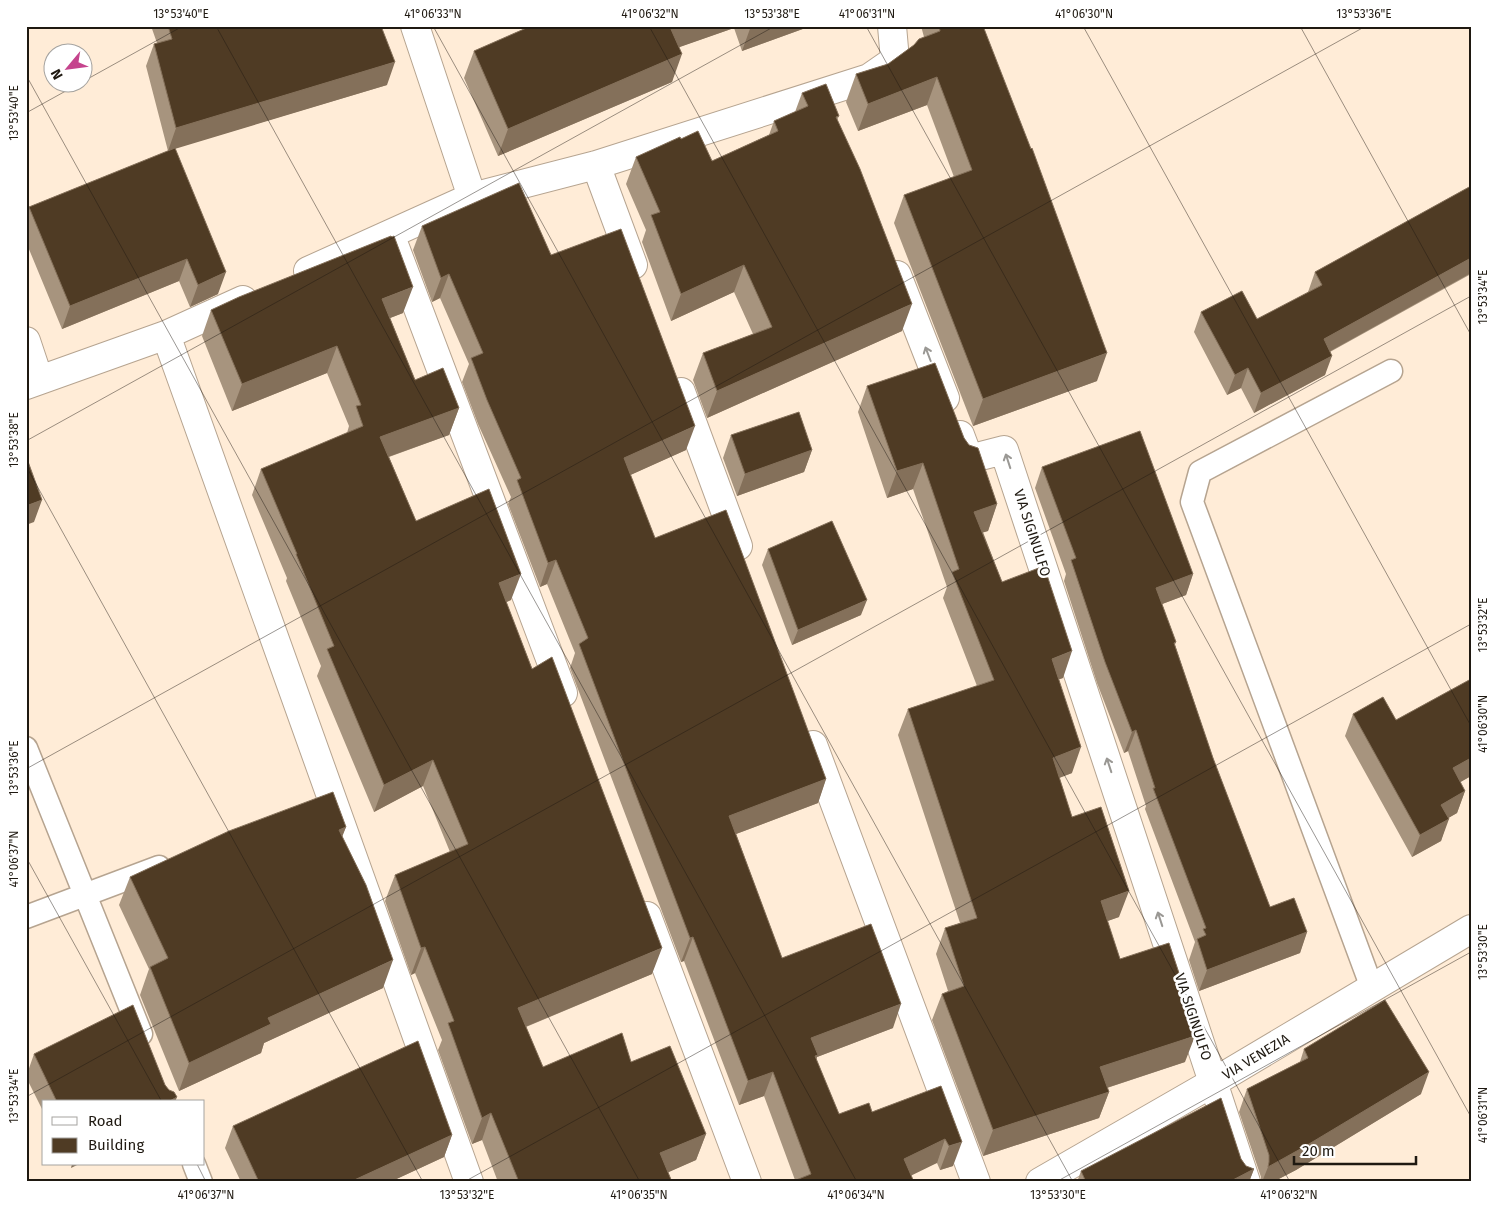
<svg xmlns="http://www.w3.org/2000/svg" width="1497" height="1208" viewBox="0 0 1497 1208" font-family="'Fira Sans',sans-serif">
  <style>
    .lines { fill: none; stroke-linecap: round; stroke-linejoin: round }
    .service-casing { stroke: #b6a490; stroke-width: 25 }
    .minor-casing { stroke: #b6a490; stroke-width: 30 }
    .service { stroke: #fff; stroke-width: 22 }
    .minor { stroke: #fff; stroke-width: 28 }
    .wall { fill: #a7947e }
    .shaded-wall { fill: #84705a }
    .building { fill: #4f3b24; stroke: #84705a }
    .oneway { stroke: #9a9894 }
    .ticks { fill: none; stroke: #1f1911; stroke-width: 1; stroke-opacity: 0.45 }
    .labels { text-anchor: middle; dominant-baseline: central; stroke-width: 5; stroke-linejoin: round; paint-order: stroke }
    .street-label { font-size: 14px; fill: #1f1911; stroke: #fff }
    .neatline { fill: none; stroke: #1f1911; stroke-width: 2 }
    .ticks-label { font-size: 12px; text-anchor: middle; fill: #1f1911 }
  </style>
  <rect width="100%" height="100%" fill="#ffecd7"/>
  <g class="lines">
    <g class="service-casing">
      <path id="service" d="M26 748 141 1034
        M26 917 159 867
        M1372 988 1192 502 1200 472 1391 371
        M194 1164 201 1182"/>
    </g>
    <g class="minor-casing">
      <path id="minor" d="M415 26 472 197
        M596 165 633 265
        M390 234 563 693
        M308 271 472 197 596 165 869 78 895 60 892 26
        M897 275 945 398
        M166 335 469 1182
        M26 341 39 380
        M26 385 166 335 243 300
        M681 392 738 546
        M960 435 969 459 1004 450 1246 1182
        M813 745 976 1182
        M647 916 747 1182
        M1040 1182 1214 1082 1471 929"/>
    </g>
    <use href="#service" class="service"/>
    <use href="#minor" class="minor"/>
  </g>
  <path class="wall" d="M151 26H381L387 85 175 148 218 294 190 307 179 281 62 329 26 242V215L29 207 168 151 146 66 154 44 157 43Z
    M531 26H811L742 51 734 28 679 47 672 82 498 156 464 78 474 51Z
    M921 26H983L1097 381 973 426 894 223 904 195 954 177 927 105 858 131 846 102 856 74 888 64 914 45 924 37Z
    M802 93 839 116 837 120 902 331 707 418 693 380 703 353 753 334 734 292 671 321 642 242 646 230 626 184 636 157 681 139 712 161 769 135 774 121 795 112Z
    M1471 186V274L1330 352 1325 375 1254 413 1241 388 1227 395 1194 332 1201 312 1257 319 1308 293V292L1315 272Z
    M422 226 551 255 686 450 630 475 655 538 826 779 818 803 736 834 782 958 893 1028 817 1057 816 1059 839 1114 872 1112 941 1086 953 1166 940 1170 937 1163 795 1180 764 1096 739 1105 684 961 681 962 570 668 575 653 547 584 540 587 508 504 511 497 478 424 462 382 469 364 440 298 432 302 413 250Z
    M211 310 403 313 390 318 415 380 459 408 449 435 389 457 416 521 511 600 506 602 652 974 526 1027 543 1067 631 1062 706 1134 696 1160 668 1172 672 1182H498L482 1140 472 1144 438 1050 442 1040 415 973 411 975 385 901 395 875 450 852 423 786 374 812 317 676 321 666 286 581 287 578 252 495 261 469 347 433 349 426 327 373 232 411 202 336Z
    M867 386 964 438 997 504 988 531 983 532 1002 582 1063 678 1059 679 1072 773 1059 778 1072 817 1119 917 1107 921 1120 959 1177 982 1185 1062 1107 1088 1109 1092 1099 1118 983 1156 932 1020 942 994 948 991 936 954 945 928 960 923 898 735 908 709 977 686 943 598 947 587 913 489 887 498 858 412Z
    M731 435 812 450 804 472 737 496 723 458Z
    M1042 467 1193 574 1186 595 1162 604 1176 642 1175 645 1213 758 1270 907 1307 932 1300 953 1199 991 1189 960 1195 942 1145 809 1146 806 1128 751 1124 753 1097 683 1064 581 1066 574 1035 488Z
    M768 549 861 615 792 645 762 565Z
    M1471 679V776L1460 782 1465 791 1457 813 1448 818 1441 841 1412 857 1345 736 1353 714 1396 720Z
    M346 827 342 836 383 988 264 1043 261 1053 179 1091 140 995 149 969 119 905 130 877Z
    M1304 1049 1421 1094 1296 1170 1273 1182H1261V1177L1239 1112 1247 1089 1300 1062Z
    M34 1054 165 1085 175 1102H44V1113L26 1077Z
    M233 1126 452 1135 444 1157 390 1182H241L225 1148Z
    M1241 1159 1246 1166 1254 1169 1249 1182H1077L1081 1171Z"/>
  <path class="shaded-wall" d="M735 26 734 28 660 54 670 27Z
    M751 26H811L742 51Z
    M682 54 672 82 498 156 508 129Z
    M395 62 387 85 168 151 176 128Z
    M937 77 927 105 858 131 868 104Z
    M1471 258V273L1316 359 1324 339Z
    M187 259 179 281 62 329 70 306Z
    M744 265 734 292 671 321 681 294Z
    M226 272 218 294 190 307 198 285Z
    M449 274 440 298 432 302 441 278Z
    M413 287 403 313 372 325 382 299Z
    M912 304 902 331 707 418 717 391Z
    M337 346 327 373 232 411 242 384Z
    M1107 353 1097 381 973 426 983 399Z
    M1332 356 1325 375 1254 413 1261 393Z
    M1248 368 1241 388 1227 395 1235 375Z
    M459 408 449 435 371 463 380 437Z
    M695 426 686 450 615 482 624 458Z
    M812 450 804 472 737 496 745 474Z
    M923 463 913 489 887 498 897 471Z
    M42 500 34 522 26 525V506Z
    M997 504 988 531 965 538 974 512Z
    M556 560 547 584 540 587 548 563Z
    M521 574 511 600 489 610 499 583Z
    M1193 574 1186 595 1149 609 1156 588Z
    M867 600 861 615 792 645 798 630Z
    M1072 651 1063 678 1042 685 1052 659Z
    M1136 730 1128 751 1124 753 1132 732Z
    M1081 747 1072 773 1043 784 1053 758Z
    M1471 758V776L1445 791 1453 768Z
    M433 760 423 786 374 812 384 785Z
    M826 779 818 803 720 840 729 816Z
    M1465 791 1457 813 1433 827 1441 805Z
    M1449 819 1441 841 1412 857 1420 835Z
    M346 827 335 855 339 830Z
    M1129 891 1119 917 1091 927 1101 901Z
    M1307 932 1300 953 1199 991 1207 970Z
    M693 937 684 961 681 962 690 938Z
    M425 947 415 973 411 975 421 948Z
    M662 948 652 974 508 1034 518 1008Z
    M393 960 383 988 264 1043 261 1053 179 1091 189 1063 268 1018Z
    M1180 976 1170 1002 1175 977Z
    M901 1004 893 1028 817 1057 809 1079 811 1038Z
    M1195 1036 1185 1062 1091 1093 1100 1067Z
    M773 1072 764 1096 739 1105 748 1081Z
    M1429 1072 1421 1094 1296 1170 1273 1182H1262L1268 1167Z
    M1109 1092 1099 1118 983 1156 993 1130Z
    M177 1097 175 1102H168Z
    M491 1113 482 1140 472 1144 482 1118Z
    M706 1134 696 1160 651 1180 660 1153Z
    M452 1135 444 1157 390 1182H350Z
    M945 1139 937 1163 898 1182 904 1159Z
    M962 1142 953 1166 940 1170 949 1146Z
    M72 1164H79L71 1168Z
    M1254 1169 1249 1182H1229Z"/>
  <path class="building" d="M168 26H381L395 62 176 128 154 44 172 39Z
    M531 26H670V27L682 54 508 129 474 51Z
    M939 26H983L1031 149 1032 148 1107 353 983 399 904 195 972 170 937 77 868 104 856 74 888 64 914 45 919 39 940 31Z
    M826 84 839 116 836 117 860 169 912 304 717 391 703 353 772 327 744 265 681 294 651 215 660 212 636 157 680 137 681 139 698 131 712 161 778 131 774 121 808 106 802 93Z
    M175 148 226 272 198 285 187 259 70 306 29 207Z
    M519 183 551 255 621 229 695 426 624 458 655 538 726 510 826 779 729 816 782 958 871 924 901 1004 811 1038 818 1055 815 1056 839 1114 869 1103 872 1112 941 1086 962 1142 949 1146 945 1139 904 1159 914 1182H791L811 1174 773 1072 748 1081 693 937 690 938 579 644 588 638 556 560 548 563 517 480 521 478 487 400 471 358 483 353 449 274 441 278 422 226Z
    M1471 186V258L1324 339 1332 356 1261 393 1248 368 1235 375 1201 312 1242 291 1257 319 1322 285 1315 272Z
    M391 236 392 237 394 236 413 287 382 299 415 380 443 368 459 408 380 437 416 521 489 489 521 574 499 583 532 669 552 657 662 948 518 1008 543 1067 622 1033 631 1062 670 1046 706 1134 660 1153 672 1182H519L491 1113 482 1118 448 1023 454 1021 425 947 421 948 395 875 468 844 433 760 384 785 327 649 334 646 296 554H297L261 469 363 426 356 406 361 405 337 346 242 384 211 310 239 297Z
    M935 363 964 438 969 445 978 448 997 504 974 512 1002 582 1044 566 1072 651 1052 659 1081 747 1053 758 1072 817 1101 807 1129 891 1101 901 1120 959 1169 943 1180 976 1175 977 1195 1036 1100 1067 1109 1092 993 1130 942 994 964 986 945 928 977 918 908 709 994 680 952 572 959 569 923 463 897 471 867 386Z
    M799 412 812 450 745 474 731 435Z
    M1140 431 1193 574 1156 588 1176 642 1174 643 1213 758 1270 907 1294 898 1307 932 1207 970 1197 939 1206 935 1203 929 1206 928 1153 788H1155L1136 730 1132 732 1105 662 1071 560 1076 558 1042 467Z
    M26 456 42 500 26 506Z
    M832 521 867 600 798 630 768 549Z
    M1471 679V758L1453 768 1465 791 1441 805 1449 819 1420 835 1353 714 1383 697 1396 720Z
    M333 792 346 827 339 830 366 885 393 960 268 1018 271 1024 189 1063 150 967 168 958 130 877 229 831Z
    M1385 1000 1429 1072 1304 1147 1268 1167 1269 1162V1155L1247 1089 1308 1058 1304 1049Z
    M133 1005 165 1085 169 1090 174 1092 177 1097 168 1102H57L34 1054Z
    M418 1041 452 1135 350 1182H259L233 1126Z
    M1221 1098 1241 1159 1246 1166 1254 1169 1229 1182H1086L1081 1171Z"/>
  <defs><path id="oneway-shaft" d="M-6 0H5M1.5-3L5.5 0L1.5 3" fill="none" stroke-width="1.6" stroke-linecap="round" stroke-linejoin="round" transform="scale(1.25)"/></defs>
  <g class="oneway">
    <use href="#oneway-shaft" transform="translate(928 354) rotate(-111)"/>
    <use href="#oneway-shaft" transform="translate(1008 461) rotate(-108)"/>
    <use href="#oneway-shaft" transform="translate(1109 765) rotate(-108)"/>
    <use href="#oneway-shaft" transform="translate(1160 919) rotate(-108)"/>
  </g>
  <path class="ticks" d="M216 26 857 1182M433 26 1073 1182M649 26 1290 1182M866 26 1471 1117M1083 26 1471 726M1300 26 1471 335M26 75 640 1182M82 82 183 26M26 113 82 82M26 441 775 26M26 466 423 1182M26 769 1366 26M26 857 162 1102M26 1097 1471 296M197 1164 206 1182M464 1182 1471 624M1056 1182 1471 952"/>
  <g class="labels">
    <g class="street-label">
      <text transform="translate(1032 533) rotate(72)">VIA SIGINULFO</text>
      <text transform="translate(1193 1017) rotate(72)">VIA SIGINULFO</text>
      <text transform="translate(1256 1057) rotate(-31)">VIA VENEZIA</text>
    </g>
  </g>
  <rect width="1497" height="1208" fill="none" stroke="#ffffff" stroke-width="55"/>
  <rect x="42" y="1100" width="162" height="65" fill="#ffffff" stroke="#a5a3a0"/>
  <rect x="52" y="1117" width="25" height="8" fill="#ffffff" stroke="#a5a3a0"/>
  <text x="88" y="1126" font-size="15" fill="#1f1911">Road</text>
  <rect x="52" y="1138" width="25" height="15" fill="#4f3b24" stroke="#a5a3a0"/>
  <text x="88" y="1150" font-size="15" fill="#1f1911">Building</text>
  <g transform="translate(68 68) rotate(241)"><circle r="24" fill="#ffffff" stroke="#a5a3a0"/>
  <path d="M0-4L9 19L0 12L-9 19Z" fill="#c5448d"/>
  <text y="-8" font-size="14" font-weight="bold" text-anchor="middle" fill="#1f1911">N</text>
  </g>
  <path d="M1294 1156v8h122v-8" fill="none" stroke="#1f1911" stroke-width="2.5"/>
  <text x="1302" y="1156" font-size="15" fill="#1f1911" stroke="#ffffff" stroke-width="4" paint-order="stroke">20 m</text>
  <rect x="28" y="28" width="1442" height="1152" class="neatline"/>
  <g class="ticks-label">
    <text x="181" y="18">13°53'40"E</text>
    <text x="433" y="18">41°06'33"N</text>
    <text x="650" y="18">41°06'32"N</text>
    <text x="772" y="18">13°53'38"E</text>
    <text x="867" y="18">41°06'31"N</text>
    <text x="1084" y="18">41°06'30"N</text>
    <text x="1364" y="18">13°53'36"E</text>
    <text transform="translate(14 113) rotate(-90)" y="4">13°53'40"E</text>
    <text transform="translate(1483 297) rotate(-90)" y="4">13°53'34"E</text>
    <text transform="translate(14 440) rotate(-90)" y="4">13°53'38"E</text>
    <text transform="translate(1483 625) rotate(-90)" y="4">13°53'32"E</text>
    <text transform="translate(1483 724) rotate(-90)" y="4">41°06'30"N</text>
    <text transform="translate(14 768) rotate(-90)" y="4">13°53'36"E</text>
    <text transform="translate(14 859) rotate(-90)" y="4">41°06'37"N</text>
    <text transform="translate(1483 952) rotate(-90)" y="4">13°53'30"E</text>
    <text transform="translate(14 1096) rotate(-90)" y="4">13°53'34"E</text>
    <text transform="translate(1483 1115) rotate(-90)" y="4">41°06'31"N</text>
    <text x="206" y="1199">41°06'37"N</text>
    <text x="467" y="1199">13°53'32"E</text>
    <text x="639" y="1199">41°06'35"N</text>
    <text x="856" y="1199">41°06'34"N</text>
    <text x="1058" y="1199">13°53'30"E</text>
    <text x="1289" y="1199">41°06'32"N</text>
  </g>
</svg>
